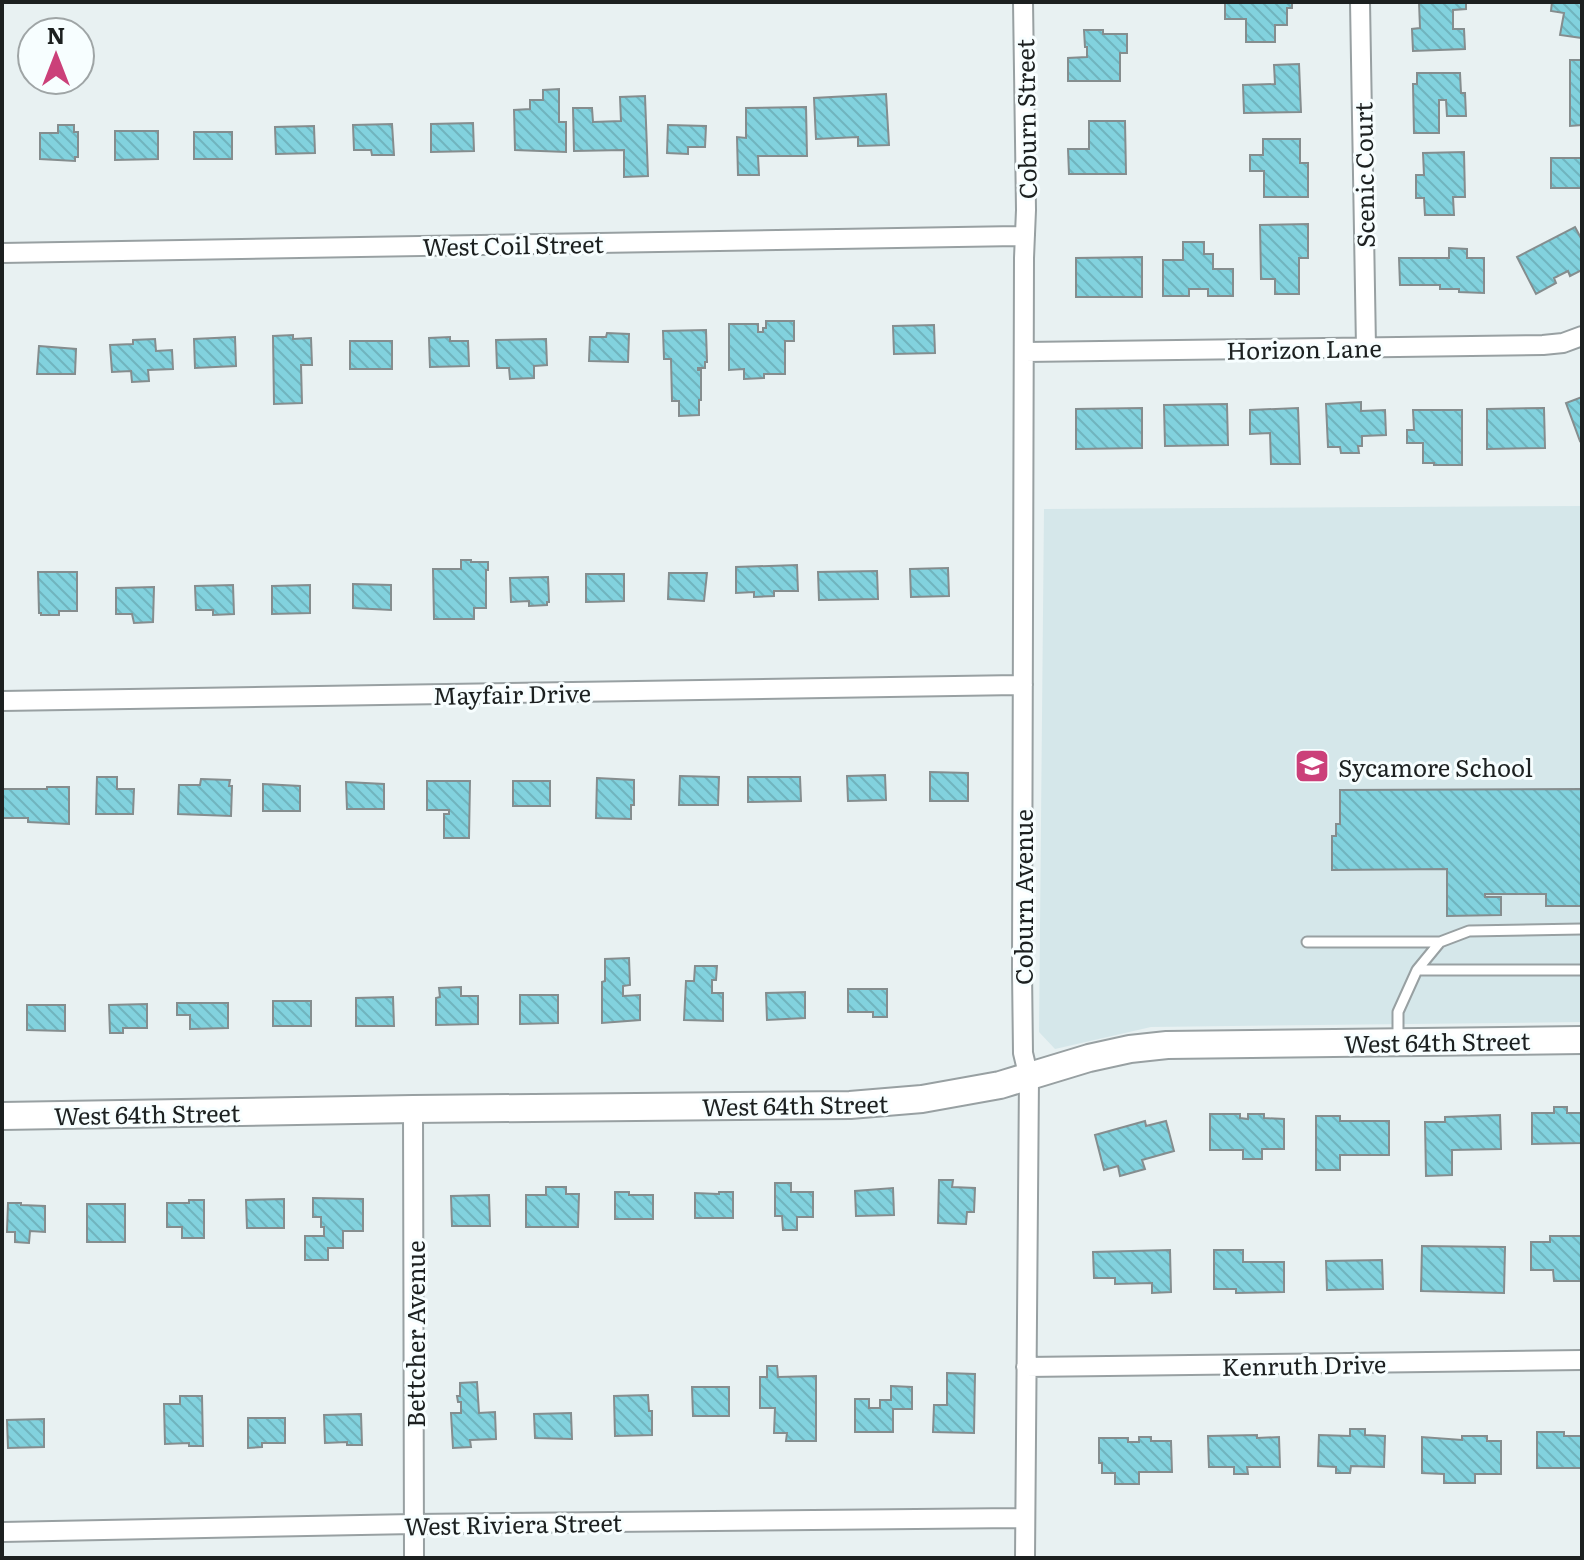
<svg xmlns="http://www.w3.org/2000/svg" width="1584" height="1560" viewBox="0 0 1584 1560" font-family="Literata,serif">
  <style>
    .built { fill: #d5e7ea }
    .building { fill: url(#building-back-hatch); stroke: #858d8e; stroke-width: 2 }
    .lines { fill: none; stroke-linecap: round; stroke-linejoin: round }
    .lane-casing { stroke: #98a0a2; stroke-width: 13 }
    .street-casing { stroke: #98a0a2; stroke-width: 22 }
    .secondary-casing { stroke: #98a0a2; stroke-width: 30 }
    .lane { stroke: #fff; stroke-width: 9 }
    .street { stroke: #fff; stroke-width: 18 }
    .secondary { stroke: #fff; stroke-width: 26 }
    .labels { text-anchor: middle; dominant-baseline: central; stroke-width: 6; stroke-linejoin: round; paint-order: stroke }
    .street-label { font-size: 24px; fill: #1c2020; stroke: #f7feff }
    .poi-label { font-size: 24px; fill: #1c2020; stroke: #f7feff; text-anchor: start }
  </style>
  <defs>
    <pattern id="building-back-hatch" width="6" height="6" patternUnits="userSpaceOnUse" patternTransform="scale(2)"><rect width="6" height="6" fill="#82d2de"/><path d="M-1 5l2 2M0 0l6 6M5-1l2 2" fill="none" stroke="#70b4be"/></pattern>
  </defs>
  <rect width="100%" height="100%" fill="#e8f1f2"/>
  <path class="built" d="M1582 506V1022L1151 1027 1055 1049 1039 1032 1044 509Z"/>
  <path class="building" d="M1225 2H1292V8H1287V25H1275V42H1246V19H1225Z
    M1419 2H1466V9L1453 10V29H1464L1465 49 1413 51 1412 29 1420 28Z
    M1552 2H1582V38L1560 35 1564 13 1551 11Z
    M1084 30H1103V34H1127V53H1120V81H1068V58L1087 57V47H1085Z
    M1570 60H1582V125L1570 126Z
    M1299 64 1301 112 1244 113 1243 85 1275 84 1274 65Z
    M1417 73H1460L1461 93H1465L1466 116H1447L1446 100H1439V133H1414L1413 84H1417Z
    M559 89V122H566V152L515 150 514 110 530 109V100H543V90Z
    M886 94 889 145 858 146V137L816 139 814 98Z
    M645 96 648 176 624 177V150L574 151 573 108H592L593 122 621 121 620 97Z
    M806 107 807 156H758L759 175H738L737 137 746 138V108Z
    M1089 121H1125L1126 174H1069L1068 149H1089Z
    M473 123 474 151 431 152V124Z
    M392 124 394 155H372L371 150H354L353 125Z
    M58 125H74V132H78V157H75V161L40 159V133H58Z
    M668 125 706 126 705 147H688V154L667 153Z
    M314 126 315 153 276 154 275 127Z
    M115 131H158V159L115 160Z
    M194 132H232V159H194Z
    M1263 139H1300V163H1308V197H1264V171H1250V155H1263Z
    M1464 152 1465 197H1453L1454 215H1425L1424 198H1416V175H1424L1423 153Z
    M1551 158H1582V188H1551Z
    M1308 224V258H1299V294H1275V279H1261L1260 225Z
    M1575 227 1582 240V270L1570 276 1568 271 1554 278 1556 283 1536 294 1517 257Z
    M1183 242H1204V254H1213V269H1233V296H1208V289H1189V296H1163V260H1183Z
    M1449 248 1467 249V258H1484V293L1459 292V289H1440V285H1400L1399 258H1449Z
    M1142 257V297H1076V258Z
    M766 321H794V341H785V374H764V378L744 379V369L729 370V324H758V332H763V328H766Z
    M934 325 935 353 894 354 893 326Z
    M706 330 707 362H705V368H698V370H701V400H699V415L679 416V401H672L671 359H664L663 331Z
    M607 333 629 334 628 362 589 361 590 337H606Z
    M293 335V339L311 338 312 365H301L302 403 274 404 273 336Z
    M235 337 236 366 195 368 194 339Z
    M450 337V341H468L469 366 430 367 429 338Z
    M155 339 156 351 172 350 173 369 148 370 149 381 132 382 131 371 112 372 110 345 133 344V340Z
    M546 339 547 365 534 366V378L510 379 509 368H497L496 340Z
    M350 341H392V369H350Z
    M39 346 76 349 75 374H37Z
    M1582 397V440L1580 441 1566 403Z
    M1361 402V411L1385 410 1386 435 1362 436V446H1358L1359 453H1341L1340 447H1328L1326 404Z
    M1227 404 1228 445 1165 446 1164 405Z
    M1142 408V448L1076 449V409Z
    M1298 408 1300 464H1271L1270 433 1250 434V410Z
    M1544 408 1545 448 1487 449V409Z
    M1413 410H1462V465H1434V463H1423V443H1407V430H1414Z
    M461 560H471V562H488V570H486V608H474V619H434L433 569H461Z
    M797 565 798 591H774V596L754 597V592L736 593V567Z
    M948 568 949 596 911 597 910 569Z
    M877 571 878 599 819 600 818 572Z
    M38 572H77V611H59V615H41V613H39Z
    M669 573H707L704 601 668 599Z
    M586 574H624V601L586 602Z
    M548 577 549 602H547V605L529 606V601L511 602 510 578Z
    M353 584 391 585V610L353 608Z
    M233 585 234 614 213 615V610H196L195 586Z
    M310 585V613L272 614V586Z
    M154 587 153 622 134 623 132 614H116V588Z
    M930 772 968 773V801H930Z
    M885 775 886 800 848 801 847 776Z
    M680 776 719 777 718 805H679Z
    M97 777H117V789H134L133 814H96Z
    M748 777H800L801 801 748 802Z
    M597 778 634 780V805H631V819L596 818Z
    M201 779 230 780 229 786H232L231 816 178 814 179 785H200Z
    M427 781H470L469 838H444V814H449V810H427Z
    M513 781H550V806H513Z
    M346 782 384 784V809H347Z
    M263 784 300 786V811H263Z
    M47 787H69V824L28 822V818H2V789H47Z
    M1582 789V906H1546V894H1485V897H1501V915L1447 916V869L1332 870V836H1336V824H1340V790Z
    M629 958 630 985 623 986V996L640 995V1020L602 1023V982L605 981V959Z
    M695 966H717L716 980H712V993H723V1021L684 1020 686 981H694Z
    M461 987V996H478V1024L436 1025V998L440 997 439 988Z
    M848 989H887V1017H873V1012H848Z
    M805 992V1018L767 1020 766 993Z
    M520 995H558V1023L520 1024Z
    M393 997 394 1026H356V998Z
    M273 1001H311V1026H273Z
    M177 1003H228V1028L190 1029V1015H177Z
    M147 1004V1028H123V1033H110L109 1005Z
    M27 1005H65V1031L27 1030Z
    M1554 1107H1567V1113H1580L1582 1115V1143L1532 1144V1113H1554Z
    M1210 1114H1240V1118L1248 1119V1114H1264V1118L1284 1119V1149H1262V1159H1243V1150H1210Z
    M1500 1115 1501 1149 1452 1150V1175L1426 1176 1425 1122H1445V1117Z
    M1316 1116H1340V1121H1389V1155H1340V1170H1316Z
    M1145 1121 1146 1126 1166 1121 1174 1151 1142 1160 1145 1169 1120 1176 1118 1166 1104 1170 1095 1135Z
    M939 1180H953L952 1187 975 1188 974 1212H967L966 1224 938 1223Z
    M775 1183H791V1192H813V1217H797V1230H783L782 1216H775Z
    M546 1187H566V1194H579L578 1227H526V1195H546Z
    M893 1188 894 1215 856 1216 855 1191Z
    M615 1192H629V1195H653V1219H615Z
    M719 1192H733V1218H695V1193L719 1194Z
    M489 1195 490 1226H452L451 1196Z
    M313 1198 363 1199V1231H343V1248H328V1260H305V1236H324V1227H321V1217H313Z
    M284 1199V1228H247L246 1200Z
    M189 1200H204V1238H182V1227H167V1203H189Z
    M8 1203H21V1205L45 1206V1232L30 1231 29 1243 15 1242V1232H7Z
    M87 1204H125V1242H87Z
    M1550 1236H1581L1582 1281H1554L1553 1270H1531V1242H1550Z
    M1422 1246 1505 1247 1504 1293 1421 1291Z
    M1170 1250 1171 1292 1152 1293V1283L1115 1284V1278H1094L1093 1252Z
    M1214 1250H1243V1262H1284V1292L1236 1293V1289H1214Z
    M1382 1260 1383 1289 1327 1290 1326 1261Z
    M767 1366H777L778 1377 816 1376V1441H786L787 1433H774L775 1408H760V1377H767Z
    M947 1373 975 1374 974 1433 933 1432 934 1405H947Z
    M477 1382 479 1413 495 1412 496 1439 470 1440 471 1447 453 1448 451 1413H461V1402H458L457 1396H460V1383Z
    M891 1386 912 1387V1409H893V1432H855V1399H869V1408H880V1400H891Z
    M692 1387H729V1416H693Z
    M648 1395 649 1411H652V1435L615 1436 614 1396Z
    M180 1396H202L203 1446H189V1443L165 1444 164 1404H180Z
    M571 1413 572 1439 535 1438 534 1414Z
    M361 1414 362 1445H347V1442L325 1443 324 1415Z
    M248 1418H285V1443H262V1447L248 1448Z
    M44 1419V1447L8 1448 7 1420Z
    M1350 1429H1365V1435L1385 1436 1384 1467 1351 1466 1350 1473H1336V1467L1318 1466 1319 1435 1350 1436Z
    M1537 1432H1564V1436H1582V1468H1537Z
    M1257 1435V1438L1279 1437 1280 1467H1247L1248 1474H1234V1467H1209L1208 1436Z
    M1462 1436H1487V1441H1501V1474H1475V1483H1444V1474L1422 1473V1437L1462 1440Z
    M1139 1437H1151V1441H1171L1172 1472H1139V1484H1115V1473H1102V1463H1099V1438H1128V1442H1139Z"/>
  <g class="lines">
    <g class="lane-casing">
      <path id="lane" d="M1307 942H1440
        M1417 970 1440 942 1469 931 1582 929
        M1398 1038V1012L1417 970H1582"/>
    </g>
    <g class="street-casing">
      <path id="street" d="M1023 2 1026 210 1024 258 1022 971 1023 1053 1029 1078 1025 1558
        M1360 2 1366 347
        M2 253 1025 236
        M1025 352 1543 345 1563 343 1582 336
        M2 701 1023 685
        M413 1109 414 1558
        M1026 1367 1582 1360
        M2 1532 414 1524 1024 1518"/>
    </g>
    <g class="secondary-casing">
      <path id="secondary" d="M2 1116 413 1109 850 1105 922 1099 1000 1085 1089 1058 1130 1049 1167 1045 1582 1040"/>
    </g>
    <use href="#lane" class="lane"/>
    <use href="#street" class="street"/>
    <use href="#secondary" class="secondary"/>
  </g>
  <defs>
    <g id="school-square" transform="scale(1.8)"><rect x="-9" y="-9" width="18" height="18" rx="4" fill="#cb4079" stroke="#f7feff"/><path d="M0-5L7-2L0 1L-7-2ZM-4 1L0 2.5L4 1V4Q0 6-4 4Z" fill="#fff"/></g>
  </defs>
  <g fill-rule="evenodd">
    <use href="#school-square" x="1312" y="766"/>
  </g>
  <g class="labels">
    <g class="street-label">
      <text transform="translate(1025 119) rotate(-91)">Coburn Street</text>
      <text transform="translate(1363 175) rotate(-91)">Scenic Court</text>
      <text transform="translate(513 244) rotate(-1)">West Coil Street</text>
      <text transform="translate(1304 348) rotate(-1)">Horizon Lane</text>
      <text transform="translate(512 693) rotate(-1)">Mayfair Drive</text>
      <text transform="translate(1022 897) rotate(-90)">Coburn Avenue</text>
      <text transform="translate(1437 1041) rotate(-1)">West 64th Street</text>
      <text transform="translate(795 1104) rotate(-1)">West 64th Street</text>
      <text transform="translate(147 1113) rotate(-1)">West 64th Street</text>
      <text transform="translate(414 1334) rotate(-90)">Bettcher Avenue</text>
      <text transform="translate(1304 1364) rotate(-1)">Kenruth Drive</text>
      <text transform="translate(513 1523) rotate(-1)">West Riviera Street</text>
    </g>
    <g class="poi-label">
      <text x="1338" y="766">Sycamore School</text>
    </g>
  </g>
  <rect width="1584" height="1560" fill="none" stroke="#1c2020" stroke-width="8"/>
  <g transform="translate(56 56)"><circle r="38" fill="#f7feff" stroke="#9fa5a6" stroke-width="2"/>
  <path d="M0-6L14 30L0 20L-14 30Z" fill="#cb4079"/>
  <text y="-12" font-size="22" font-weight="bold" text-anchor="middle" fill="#1c2020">N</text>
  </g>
</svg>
